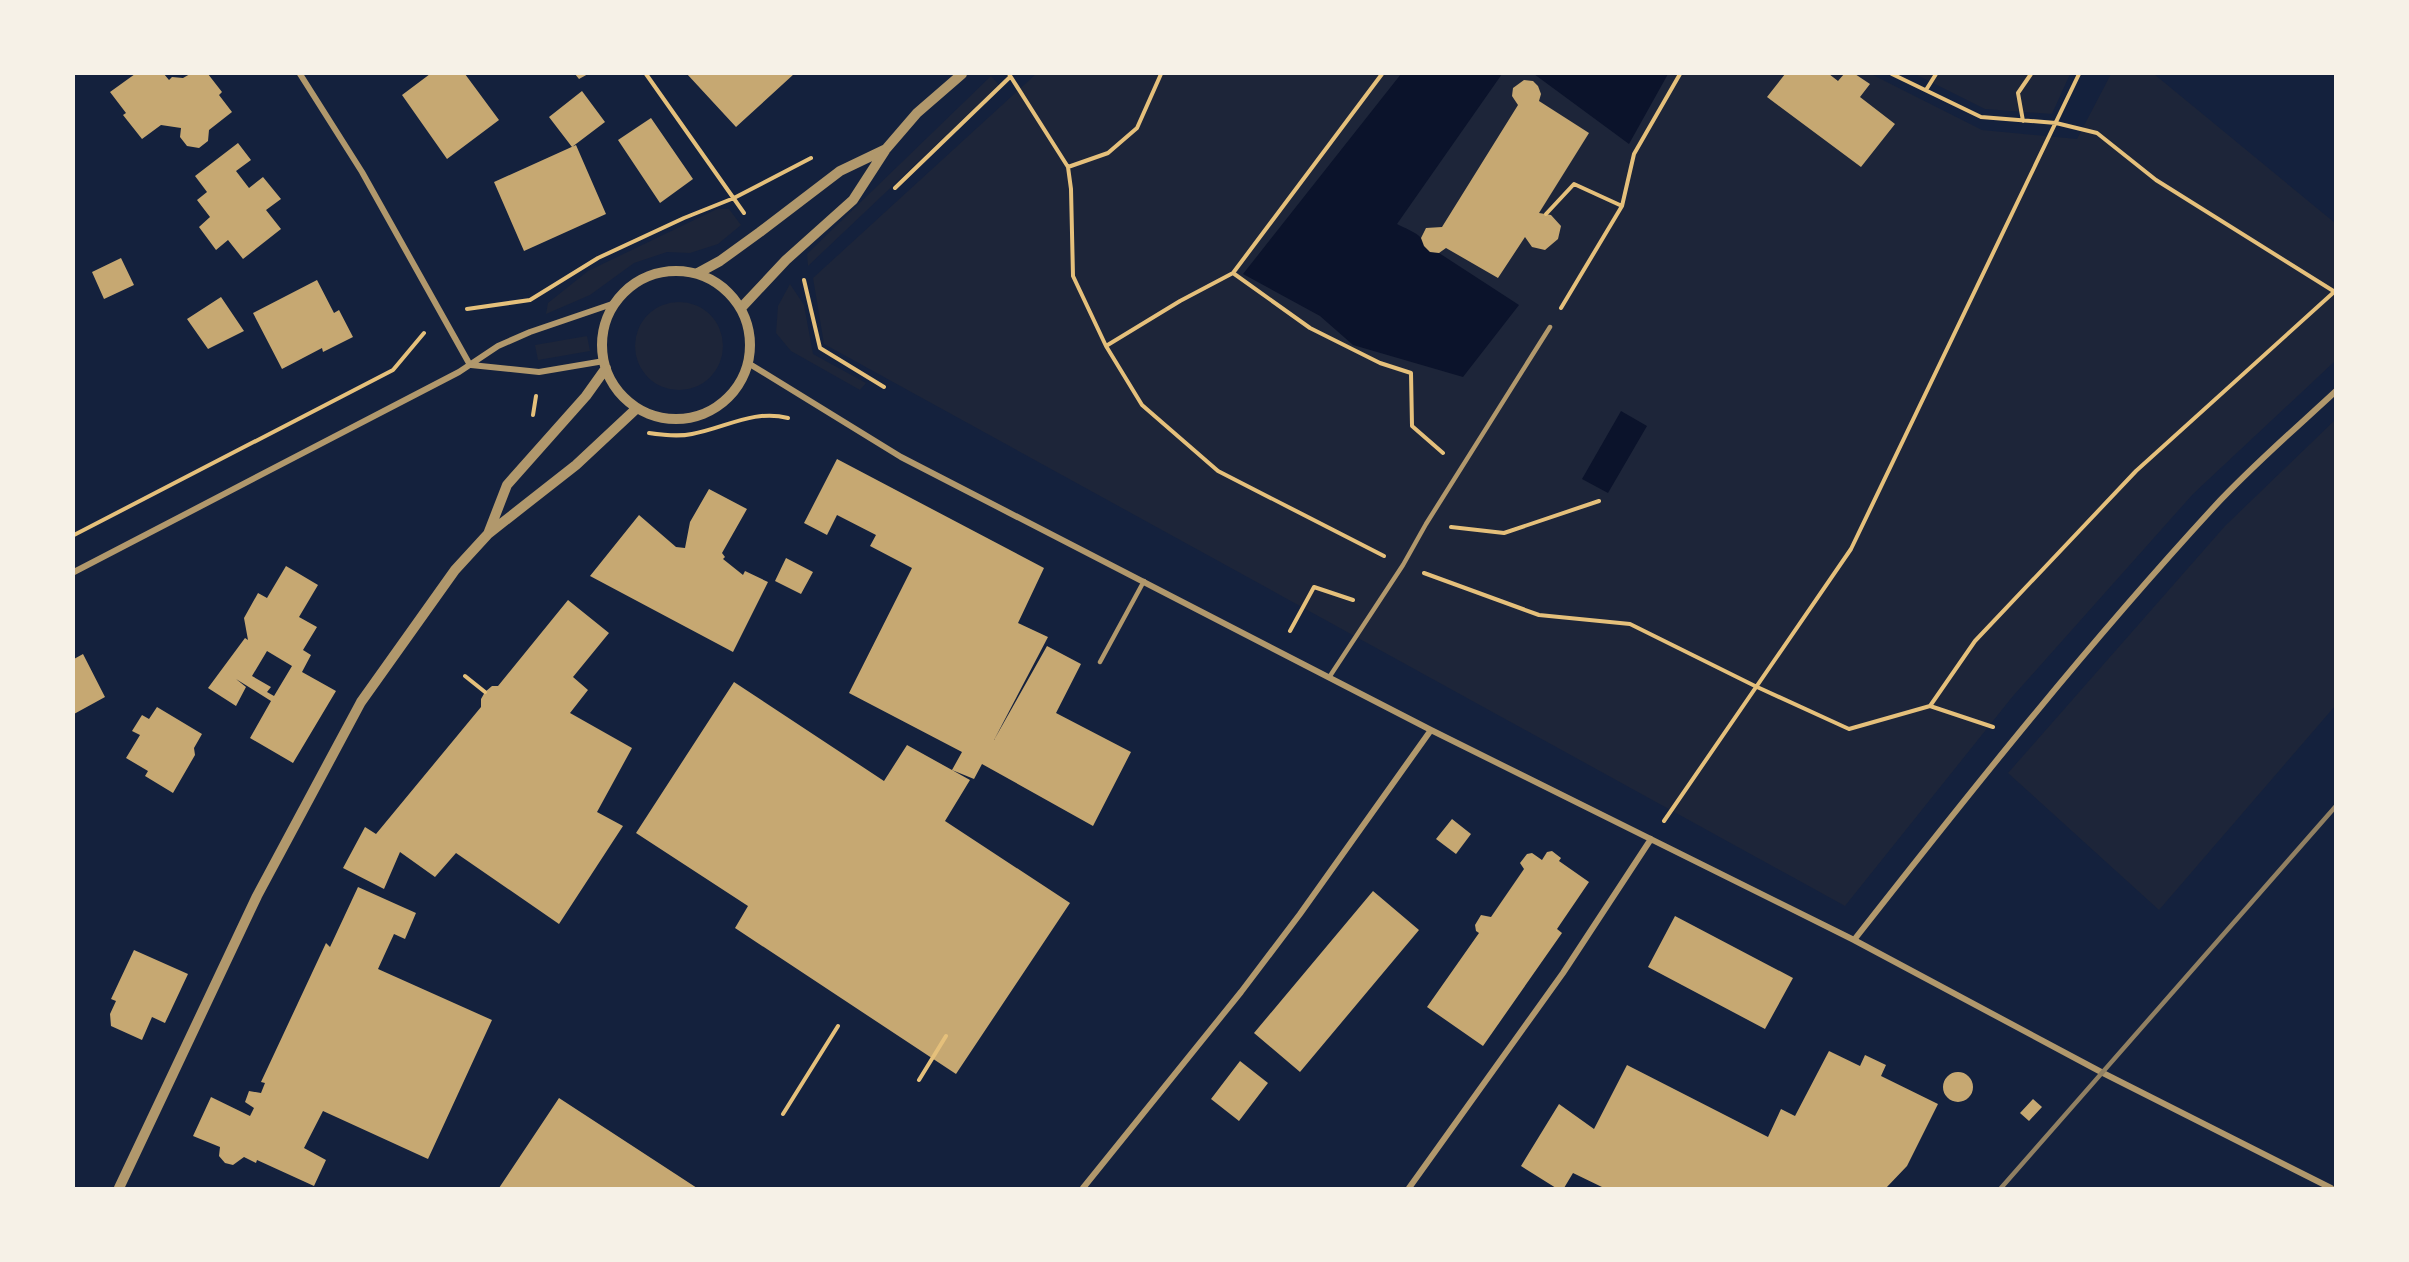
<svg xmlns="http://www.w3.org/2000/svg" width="2409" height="1262" viewBox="0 0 2409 1262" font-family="Karla,sans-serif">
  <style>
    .green { fill: #1d2539 }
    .water { fill: #0b132b }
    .building { fill: #c6a872; fill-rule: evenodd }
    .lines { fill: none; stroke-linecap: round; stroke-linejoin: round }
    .path { stroke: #e5c07b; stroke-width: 4 }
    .service { stroke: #b1986c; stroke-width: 4.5 }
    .minor { stroke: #b1986c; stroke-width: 6 }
    .tertiary { stroke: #b1986c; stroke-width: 10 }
    .rail { stroke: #918062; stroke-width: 4.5 }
  </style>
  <rect width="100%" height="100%" fill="#14213d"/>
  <path class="green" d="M1036 74H1871L1982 130 2077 139 2111 74H2154L2335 223V361L2193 494 2013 696 1845 906 824 344 813 278Z
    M1915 74H2070L2052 114 1985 109Z
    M991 76 999 85 808 266 807 254Z
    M717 209H729L741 225 718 244 690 253 667 252 634 263 590 295 546 314 548 303 588 271Z
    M790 284 804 305 813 354 866 383 860 390 791 351 776 333 778 306Z
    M635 346a44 44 0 1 1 88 0a44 44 0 1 1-88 0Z
    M587 336 590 351 538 360 535 345Z
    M2335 420V706L2159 910 2008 773 2225 526Z"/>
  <path class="water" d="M1401 74H1502L1397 224C1404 228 1416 232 1421 238 1429 248 1423 251 1439 253L1519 305 1463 377 1353 345 1320 316 1243 274Z
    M1534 74H1668L1629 144Z
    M1621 411 1647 426 1608 493 1582 479Z"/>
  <path class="building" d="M135 74H164L169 80 172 77 183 78 190 74H208L222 92 219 95 232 112 209 130 208 141 199 148 187 146 180 137 181 128 161 125 142 139 123 115 126 113 110 92Z
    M430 74H465L499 120 447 159 402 95Z
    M575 74H588L579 79Z
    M687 74H794L736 127Z
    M1785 74H1829L1838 81 1844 74H1855L1870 84 1860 97 1895 124 1861 167 1767 97Z
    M1524 80 1533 81 1538 86 1541 94 1539 101 1589 133 1539 213 1551 215 1561 226 1558 239 1545 250 1532 247 1525 237 1498 278 1446 248 1439 253 1430 252 1424 246 1421 238 1426 228 1442 227 1518 105 1512 96 1513 88Z
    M582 91 605 122 572 147 549 117Z
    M651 118 693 179 660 203 618 140Z
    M238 143 251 160 236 171 249 188 263 177 281 199 266 210 281 229 243 259 228 240 216 250 199 227 210 217 197 200 207 192 195 176Z
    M576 145 606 214 524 251 494 182Z
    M121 258 134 285 104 299 92 272Z
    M317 280 334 313 339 310 353 337 323 352 322 348 282 369 253 313Z
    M221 297 244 331 208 349 187 319Z
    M837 459 1044 568 1018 623 1048 637 994 740 1047 646 1081 664 1056 713 1131 752 1093 826 982 764 974 779 952 770 962 752 849 693 912 568 870 546 876 535 837 515 827 535 804 523Z
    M709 489 747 509 722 553 725 557 723 559 743 575 745 571 768 582 733 652 590 576 639 515 676 547 685 548 690 522Z
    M786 558 813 572 801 594 775 581Z
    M286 566 318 585 299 617 317 627 303 650 311 655 302 672 336 691 293 763 250 738 271 701 236 679 246 687 236 706 208 688 245 638 248 640 244 618 258 593 267 598ZM267 651 292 666 274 696 267 692 271 687 252 676Z
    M568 600 609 633 573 677 588 690 570 713 632 748 597 812 623 826 559 924 456 853 435 877 400 852 384 889 343 868 365 827 376 834 481 707V699L485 692 492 686H498Z
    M83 654 105 697 74 714V659Z
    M734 682 884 781 907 745 970 780 945 821 1070 903 956 1074 735 928 748 906 636 833Z
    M157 707 202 734 194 748 195 755 173 793 145 776 148 771 126 758 140 735 132 731 142 715 149 719Z
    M1452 819 1471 834 1456 854 1436 839Z
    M1552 851 1561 858 1559 861 1589 882 1557 929 1562 933 1483 1046 1427 1007 1479 933 1476 931 1475 925 1481 915 1491 917 1524 869 1520 863 1527 854 1532 853 1542 860 1547 852Z
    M358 887 416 913 405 939 394 934 378 969 492 1020 428 1159 323 1111 304 1148 326 1160 314 1186 257 1160 256 1163 244 1157 233 1165 225 1163 219 1156 220 1147 193 1136 211 1097 250 1116 254 1108 245 1102 249 1091 261 1093 265 1083 261 1082 326 943 330 947Z
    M1373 891 1419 930 1300 1072 1254 1033Z
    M1675 916 1793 978 1765 1029 1648 967Z
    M134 950 188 974 165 1023 152 1017 142 1040 111 1026 110 1014 116 1001 111 999Z
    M1829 1051 1860 1066 1865 1055 1886 1065 1881 1076 1938 1104 1907 1166 1886 1188H1604L1573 1173 1564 1188H1556L1521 1166 1559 1104 1594 1129 1627 1065 1768 1137 1781 1109 1795 1116Z
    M1240 1061 1268 1083 1239 1121 1211 1099Z
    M1943 1087a15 15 0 1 1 30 0a15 15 0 1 1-30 0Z
    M559 1098 697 1188H499Z
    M2033 1099 2042 1107 2029 1121 2020 1113Z"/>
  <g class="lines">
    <path class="path" d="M646 74 744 213
      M1009 74 1068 167 1071 189 1073 276 1106 346 1142 405 1218 471 1384 556
      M1892 74 1981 117 2056 123 2097 133 2156 180 2335 292
      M1926 90 1936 74
      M2023 121 2018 93 2031 74
      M1068 167 1108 153 1137 128 1161 74
      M895 188 1010 77
      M1546 214 1574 184 1622 206
      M1233 273 1310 328 1380 363 1411 373 1412 426 1443 453
      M804 280 820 348 884 387
      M1561 308 1622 206 1634 154 1680 74
      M467 309 530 300 598 258 684 218 734 198 811 158
      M1106 346 1180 301 1233 273 1382 74
      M533 415 536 396
      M649 433C663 435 678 437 692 434 725 428 754 409 788 418
      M1451 527 1504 533 1599 501
      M74 535 393 370 424 333
      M1424 573 1539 615 1630 624 1755 686 1849 729 1930 706 1975 641 2136 471 2334 292
      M1290 631 1314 587 1353 600
      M465 676 485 692
      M1930 706 1993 727
      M1664 821 1851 549 2079 74
      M919 1080 946 1036
      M783 1114 838 1026"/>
    <path class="service" d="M1100 662 1144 581
      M1330 676 1403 565 1426 524 1550 327"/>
    <path class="minor" d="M300 74 362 172 470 365
      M748 363 901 457 1431 730 1854 940 2103 1073 2331 1188
      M471 365 539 372 604 361
      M74 572 459 372 498 346 530 332 615 303
      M1854 940C1970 792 2087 645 2214 507 2252 466 2295 429 2336 391
      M1083 1188 1241 992 1300 914 1431 730
      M1409 1188 1563 973 1651 839"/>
    <path class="tertiary" d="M602 345a74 74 0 1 1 148 0a74 74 0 1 1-148 0Z
      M698 273 720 261 760 232 840 171 886 149
      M741 308 786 260 853 200 886 149 917 113 962 74
      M488 534 507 485 586 396 606 368
      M119 1188 257 896 361 702 455 570 488 534 576 465 637 408"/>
    <path class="rail" d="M2001 1188 2336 806"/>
  </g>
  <rect width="2409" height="1262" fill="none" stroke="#f6f1e7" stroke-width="150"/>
</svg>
